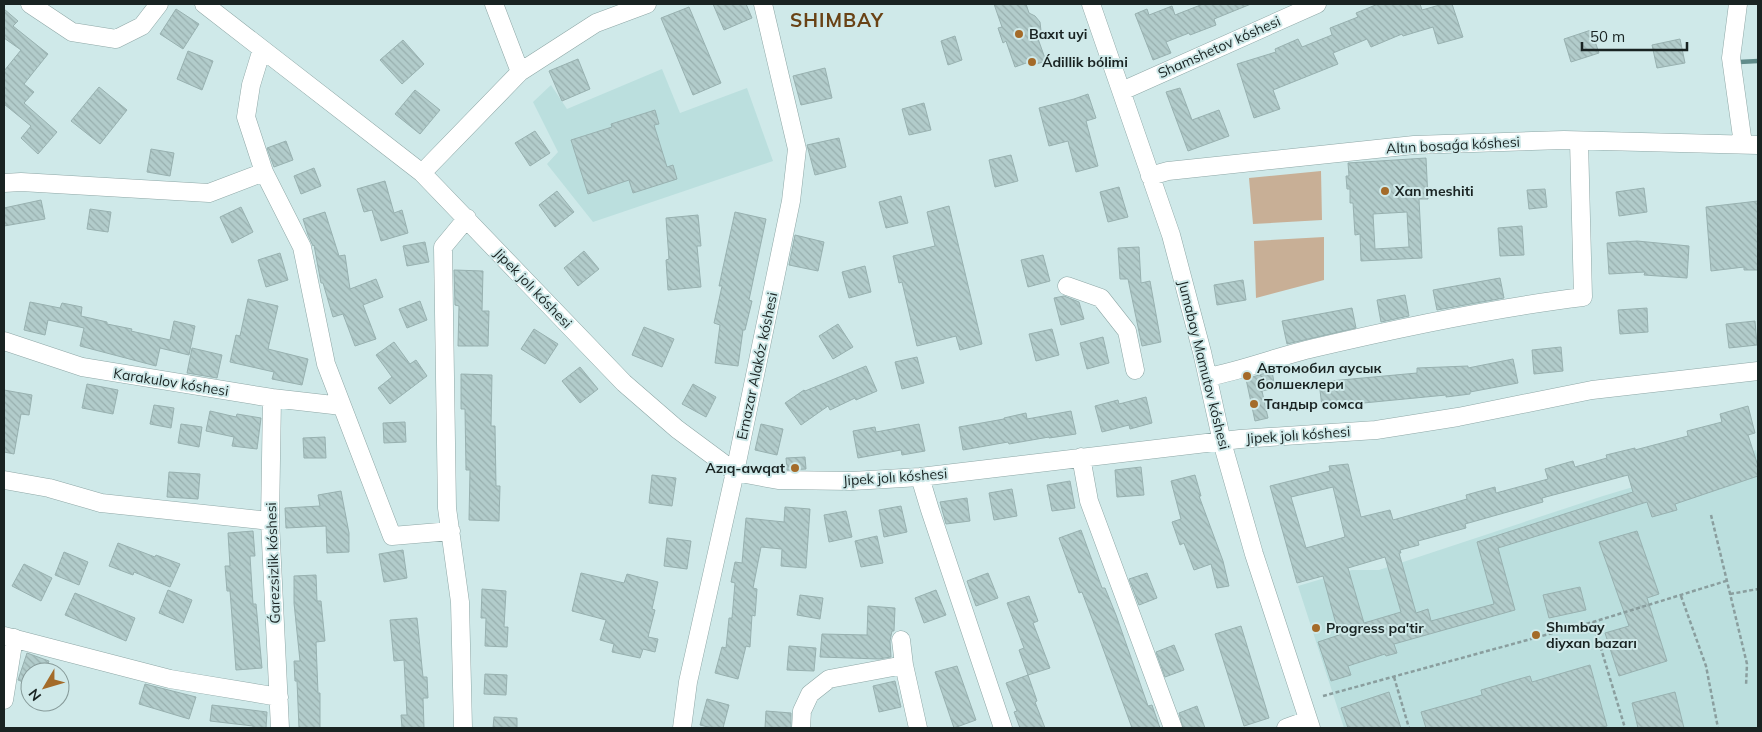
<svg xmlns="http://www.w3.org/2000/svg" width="1762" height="732" viewBox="0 0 1762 732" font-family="Mulish,sans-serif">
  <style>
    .built { fill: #bbdfde }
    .grass { fill: #c8af96 }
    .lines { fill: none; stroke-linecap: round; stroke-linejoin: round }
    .stream { stroke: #618c8b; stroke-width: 4.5 }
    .building { fill: url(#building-back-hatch); stroke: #98b1b0; fill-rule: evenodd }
    .minor-casing { stroke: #8ea7a6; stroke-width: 19 }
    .path { stroke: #8a9e9e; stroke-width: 2.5; stroke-dasharray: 4 2.5; stroke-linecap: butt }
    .minor { stroke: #fff; stroke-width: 18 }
    .poi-dot { fill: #a46b29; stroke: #cfe9e9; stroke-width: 2 }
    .labels { text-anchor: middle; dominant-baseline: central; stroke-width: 4; stroke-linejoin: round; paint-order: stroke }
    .poi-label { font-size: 14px; font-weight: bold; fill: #192322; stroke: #cfe9e9; text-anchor: start }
    .street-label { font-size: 14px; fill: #192322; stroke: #cfe9e9 }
    .district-label { font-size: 19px; font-weight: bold; letter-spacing: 1px; fill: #694215; stroke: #cfe9e9 }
  </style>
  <defs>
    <pattern id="building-back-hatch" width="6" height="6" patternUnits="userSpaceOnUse" patternTransform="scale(1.25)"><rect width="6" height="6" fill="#b2cccb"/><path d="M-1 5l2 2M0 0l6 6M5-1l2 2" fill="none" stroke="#98afae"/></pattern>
  </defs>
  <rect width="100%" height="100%" fill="#cfe9e9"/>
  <path class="built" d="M662 69 680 113 747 88 773 161 593 222 547 164 558 152 533 102 551 85 567 109Z
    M1756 450 1758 460V728H1344L1298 586 1352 570H1379L1603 496Z"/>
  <path class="grass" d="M1321 171 1322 220 1253 224 1249 178Z
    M1324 237V280L1256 298 1254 241Z"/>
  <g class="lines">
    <path class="stream" d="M1739 62 1758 61"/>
  </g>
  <path class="building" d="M713 4H746L752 18 724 30Z
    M994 4H1026L1029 13 1035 16 1040 22 1041 31 1037 36 1046 61 1030 66 1029 62 1015 67 1006 41 1003 43 998 28 1002 27Z
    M1203 4H1251L1214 19 1216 25 1190 35 1189 33 1166 42 1171 53 1153 60 1135 14 1147 9 1149 15 1172 6 1175 15Z
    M1378 4H1420L1422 10 1443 4H1452L1463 37 1438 44 1433 27 1403 36 1402 34 1371 47 1367 39 1333 53 1338 64 1273 90 1280 109 1254 118 1237 64 1276 52 1275 49 1298 39 1302 47 1332 35 1330 28 1358 17 1356 13Z
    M689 7 721 83 693 95 661 18Z
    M4 9 18 21 13 26 48 54 24 84 34 92 24 103 57 132 38 154 21 138 31 126 4 104V71L21 50 4 38Z
    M176 9 199 24 183 49 160 34Z
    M1591 30 1599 53 1571 62 1564 39Z
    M955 36 962 60 948 65 941 41Z
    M1680 39 1685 63 1657 68 1652 45Z
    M403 40 424 64 402 84 380 60Z
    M188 51 213 61 202 90 177 79Z
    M578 59 590 89 562 101 549 71Z
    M825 68 832 98 801 105 793 76Z
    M99 87 127 110 100 144 71 121Z
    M1180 88 1192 120 1219 110 1229 136 1188 151 1166 92Z
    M415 90 440 110 420 134 395 114Z
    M1088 94 1096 118 1086 121 1098 166 1076 172 1068 141 1049 146 1039 108 1074 99Z
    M924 103 931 130 909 135 902 109Z
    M655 110 659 124 654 125 667 167 673 165 677 179 633 193 629 180 588 194 571 140 612 127 611 124Z
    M535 131 550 153 530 166 515 143Z
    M839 138 846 167 815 175 807 145Z
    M286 141 293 160 274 167 267 148Z
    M151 149 174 153 170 176 147 172Z
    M1011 155 1018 181 995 187 989 160Z
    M1426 158 1428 199H1419L1422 258 1361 261 1360 234 1355 235 1353 203H1350V189H1347L1346 176H1349L1348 163ZM1407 212 1409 247 1375 249 1373 214Z
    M314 168 321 186 301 194 294 176Z
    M385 181 394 213 402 210 408 233 381 241 372 210 364 212 357 189Z
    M1119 187 1128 217 1108 222 1100 192Z
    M1644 188 1647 212 1619 216 1616 192Z
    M1545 189 1547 207 1529 209 1527 190Z
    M557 191 574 212 555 227 539 205Z
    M901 196 908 223 886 228 879 202Z
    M41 200 45 219 4 226V208Z
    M1758 201V270H1744V267L1711 271 1706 207Z
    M949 206 982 344 960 350 956 336 917 346 902 282 899 283 893 256 935 246 927 212Z
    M241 207 253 232 232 243 220 217Z
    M90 209 111 212 108 232 87 229Z
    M325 212 339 256 345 255 350 289 376 279 383 297 363 305 376 339 355 346 343 314 333 317 323 283H321L314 245 313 246 308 235 303 219Z
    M735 212 766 219 749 300 752 301 745 330H743L738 366 715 363 720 325 714 323 722 286H719Z
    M698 215 701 246H697L701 287 668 290 666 260 669 259 666 218Z
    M1522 226 1524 255 1500 256 1498 228Z
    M795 235 824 242 818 271 789 265Z
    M1637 241 1689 246 1687 278 1644 275 1645 272 1609 274 1607 243Z
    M425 242 429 262 407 266 403 246Z
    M1139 247 1141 283 1150 281 1161 342 1142 346 1128 279H1120L1118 248Z
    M584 251 599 269 578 286 564 268Z
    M280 253 288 280 266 287 258 260Z
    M1043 255 1050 281 1028 287 1021 260Z
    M865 266 871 292 849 298 842 272Z
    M454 270 483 271 482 311H489L488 346H458L459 306 455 305Z
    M1500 278 1504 298 1437 310 1433 290Z
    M1243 280 1246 300 1217 305 1214 285Z
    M1405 295 1409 316 1381 322 1377 300Z
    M1064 296 1079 302 1084 319 1061 325 1054 298Z
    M248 299 278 306 268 349 308 359 302 385 272 379 274 372 230 362 236 335 240 336Z
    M420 301 427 320 407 328 399 309Z
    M30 302 60 308 62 303 82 307 81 316 107 322V324L132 329 131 331 170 340 174 321 195 326 189 355 160 348 156 366 80 346 84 328 48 320 45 335 24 330Z
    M1352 308 1356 328 1287 344 1282 321Z
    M1647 308 1648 332 1620 334 1618 310Z
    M1755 321 1757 345 1729 348 1726 324Z
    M838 324 853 347 833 359 819 336Z
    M644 327 674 339 662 367 632 355Z
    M534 329 558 344 545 364 521 349Z
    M1052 329 1059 355 1036 361 1029 334Z
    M1103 337 1109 363 1087 369 1080 343Z
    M394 342 410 364 416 360 427 376 390 404 378 388 392 377 376 355Z
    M1561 347 1563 371 1534 374 1532 350Z
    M192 348 222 355 217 378 187 373Z
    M917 357 924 383 902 389 895 362Z
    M1513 359 1518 383 1470 392V394L1446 397V395L1322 407 1319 382 1417 373V368L1468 366V368Z
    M866 366 877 391 856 400 855 398 830 410 828 406 801 425 785 403 804 390 805 391Z
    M580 367 598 389 580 403 562 381Z
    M1272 371 1275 388 1262 391 1268 418 1255 421 1246 379Z
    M461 374 492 375 491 426H495L496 486H500L499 521 469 520 470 470H466L465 409H461Z
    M87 384 118 390 113 414 82 408Z
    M693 384 716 397 706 417 682 404Z
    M4 390 32 395 29 415 21 414 14 454 4 452Z
    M1146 397 1152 423 1130 429 1129 425 1102 432 1095 406 1118 400 1119 404Z
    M154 405 174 408 171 428 150 424Z
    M1748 406 1755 433 1748 435 1758 466V476L1675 504 1677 510 1652 517 1647 502 1498 548 1515 610 1394 644 1397 653 1386 656 1385 654 1348 666 1351 675 1331 681 1318 642 1339 635 1323 576 1297 583 1270 486 1330 471 1329 466 1348 464 1361 517 1390 510 1393 520 1467 499 1466 495 1495 487 1496 493 1548 479 1545 469 1573 461 1575 467 1607 458 1606 455 1635 448V450L1688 436 1687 431 1722 422 1720 414ZM1628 475 1633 492 1477 542 1494 604 1431 621 1428 609 1416 613 1399 553H1401L1400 550 1419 545 1418 541 1466 528 1465 524 1543 502 1542 498ZM1333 487 1345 537 1306 548 1291 497ZM1385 557 1401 612 1364 623 1348 568Z
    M210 411 236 417 237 414 261 418 257 449 232 446 234 437 206 431Z
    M1071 411 1076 434 1049 438V437L1009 444 1008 442 963 450 959 427 1004 419V418L1026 413 1027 419Z
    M405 422 406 442 384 443 383 423Z
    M181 424 202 427 199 447 178 443Z
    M761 424 783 429 777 455 755 450Z
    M919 424 925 451 902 455 901 450 858 458 853 431 875 427 876 432Z
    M325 437 326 458H304L303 438Z
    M805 457 806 469 787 470 786 458Z
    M1141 467 1144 495 1117 497 1115 470Z
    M169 472 200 474 198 499 167 497Z
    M652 475 676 478 672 506 649 503Z
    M1195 475 1201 496H1199L1223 561 1229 586 1217 588 1211 564 1194 570 1184 543 1180 545 1172 522 1181 519 1171 481Z
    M1070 481 1075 508 1052 511 1047 485Z
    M1012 489 1017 516 994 520 989 493Z
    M341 491 349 533V552L327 553 326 526 286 528 285 508 320 506 318 495Z
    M967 498 970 521 946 524 940 502Z
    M901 506 907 532 884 537 879 510Z
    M785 507 810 509 806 568 781 566 782 549 761 547 753 588 757 589 755 616 752 615 750 647 746 646 738 679 715 673 722 647 726 648 729 618H732L735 583 731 582 735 562 742 563 746 518 784 522Z
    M846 511 852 537 829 542 824 515Z
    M1081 530 1102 588H1105L1116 615 1148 706 1152 705 1160 728H1132L1093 621 1082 592 1079 593 1059 538Z
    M253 531 255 556H250L253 604H256L262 668 236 670 230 591H227L225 566H230L228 533Z
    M1637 531 1659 594 1647 598 1667 661 1619 676 1605 633 1629 626 1599 542Z
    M877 536 883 563 861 567 855 541Z
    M667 538 691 541 687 569 664 566Z
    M118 543 155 557 156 555 180 564 170 587 134 572 133 575 109 566Z
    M403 550 407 578 384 582 379 554Z
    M64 552 88 562 79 585 55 575Z
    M24 564 52 578 41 601 12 586Z
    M581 573 624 583 627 574 658 582 652 609 655 610 648 637 658 639 655 652 643 649 640 658 612 652 614 644 600 640 606 620 572 611Z
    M988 573 998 598 976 606 967 581Z
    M1147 573 1157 598 1139 605 1129 579Z
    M316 575 317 601H321L325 641 316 642 318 693H320V728H299L297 681H295L294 661H300L294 603V576Z
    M1580 587 1586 610 1549 618 1543 595Z
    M482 589 506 591 504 627H508L507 647 485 646 486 618H481Z
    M168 590 192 600 183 623 159 613Z
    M936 590 946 615 924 623 915 598Z
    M75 593 135 618 126 641 65 615Z
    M800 595 823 598 820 619 797 615Z
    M1029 596 1038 621 1033 623 1050 668 1028 675 1019 650 1024 648 1007 603Z
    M868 606 895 608 894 631H892L890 641 891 657 879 659 820 657 822 634 867 635Z
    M417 618 423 677H427L428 698H423L424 728H402L401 715H407L404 660 394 661 390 620Z
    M1241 626 1269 718 1244 726 1215 634Z
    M1174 645 1184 670 1165 677 1156 652Z
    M789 646 816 648 814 671 787 670Z
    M27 653 49 661 45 672H30V685L18 680Z
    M1590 665 1607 726 1597 728H1426L1421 712 1482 695 1481 690 1505 683 1530 676 1532 682Z
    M957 666 976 720 954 728 935 672Z
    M485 674 507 675 506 695 484 694Z
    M1028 675 1037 701 1035 702 1045 728H1020L1014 712 1017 711 1006 683Z
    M895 681 901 707 879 712 873 686Z
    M145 684 196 697 189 719 139 704Z
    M1389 692 1401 728H1348L1341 708Z
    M1675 692 1684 728H1638L1632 703Z
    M707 699 729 705 723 728H712L700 725Z
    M212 705 267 712 266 728H253V726L210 721Z
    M1197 706 1205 728H1183L1179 713Z
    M766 711 791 713V728H765Z
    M494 717 517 718V728H493Z"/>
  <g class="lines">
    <g class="minor-casing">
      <path id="minor" d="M30 4 72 32 116 39 142 26 159 4
        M204 4 422 173 624 383 677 429 735 472 778 480 852 481 920 477 1240 439 1376 430 1458 417 1592 390 1758 371
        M494 4 520 72
        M1091 4 1171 235 1202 352 1222 442 1254 554 1311 728
        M1738 4 1731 58 1743 144
        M262 49 251 85 246 117 264 172 302 247 326 364 392 536 451 531
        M1122 91 1317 4
        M422 173 520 72 596 23 647 4
        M1150 176 1168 171 1414 145 1564 140 1758 145
        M4 183 21 182 209 193 264 172
        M1067 286 1101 298 1127 331 1135 370
        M4 341 82 367 272 398 342 406
        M1208 377C1244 370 1279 356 1314 348 1403 327 1493 308 1583 297L1579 141
        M272 398 270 521 280 728
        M1081 457 1089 501 1173 728
        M920 477 930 510 1003 728
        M4 480 49 488 101 503 270 521
        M4 636 170 679 279 697
        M901 640 904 665 918 728
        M4 700 14 638
        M463 728 460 602 447 508 443 247 467 218
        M682 728 688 682 735 472 791 201 797 149 763 4
        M801 728 802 711 810 694 829 679 904 665
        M1286 728 1308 720"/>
    </g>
    <path class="path" d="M1711 515 1747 664 1746 686
      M1730 594 1758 589
      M1681 596 1706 666 1718 728
      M1593 622 1625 728
      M1394 677 1409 728
      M1323 696 1593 622 1726 581"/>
    <use href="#minor" class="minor"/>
  </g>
  <g class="poi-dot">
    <circle cx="1019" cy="34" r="5"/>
    <circle cx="1032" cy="62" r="5"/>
    <circle cx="1385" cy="191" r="5"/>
    <circle cx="1247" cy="376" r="5"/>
    <circle cx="1254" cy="404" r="5"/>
    <circle cx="795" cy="468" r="5"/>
    <circle cx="1316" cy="628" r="5"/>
    <circle cx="1536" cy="635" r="5"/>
  </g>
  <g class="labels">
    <g class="poi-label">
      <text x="1029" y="34">Baxıt uyi</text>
      <text x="1042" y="62">Ádillik bólimi</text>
      <text x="1395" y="191">Xan meshiti</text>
      <text x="1257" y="368">Автомобил аусык<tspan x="1257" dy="16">болшеклери</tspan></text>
      <text x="1264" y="404">Тандыр сомса</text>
      <text x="785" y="468" text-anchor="end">Azıq-awqat</text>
      <text x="1546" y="627">Shımbay<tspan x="1546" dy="16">diyxan bazarı</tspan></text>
      <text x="1326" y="628">Progress pa'tir</text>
    </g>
    <g class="street-label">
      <text transform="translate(1219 47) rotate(-24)">Shamshetov kóshesi</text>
      <text transform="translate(1453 145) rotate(-3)">Altın bosaǵa kóshesi</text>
      <text transform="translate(533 288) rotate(46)">Jipek jolı kóshesi</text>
      <text transform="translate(1204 365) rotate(76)">Jumabay Mamutov kóshesi</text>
      <text transform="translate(757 366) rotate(-78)">Ernazar Alakóz kóshesi</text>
      <text transform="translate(171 382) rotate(9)">Karakulov kóshesi</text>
      <text transform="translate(1298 435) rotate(-4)">Jipek jolı kóshesi</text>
      <text transform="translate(895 477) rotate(-4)">Jipek jolı kóshesi</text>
      <text transform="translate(273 563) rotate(-92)">Ǵarezsizlik kóshesi</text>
    </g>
    <g class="district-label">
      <text x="837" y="20">SHIMBAY</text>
    </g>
  </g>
  <rect width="1762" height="732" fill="none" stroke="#192322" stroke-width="10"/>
  <g transform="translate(45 687) rotate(232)"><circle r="24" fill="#cfe9e9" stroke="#869a99"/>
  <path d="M0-4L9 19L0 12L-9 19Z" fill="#a46b29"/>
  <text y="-8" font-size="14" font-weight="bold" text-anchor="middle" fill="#192322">N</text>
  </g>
  <path d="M1582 42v8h105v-8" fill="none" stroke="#192322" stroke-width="2.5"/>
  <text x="1590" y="42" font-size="15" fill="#192322" stroke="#cfe9e9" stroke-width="4" paint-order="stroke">50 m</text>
</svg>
